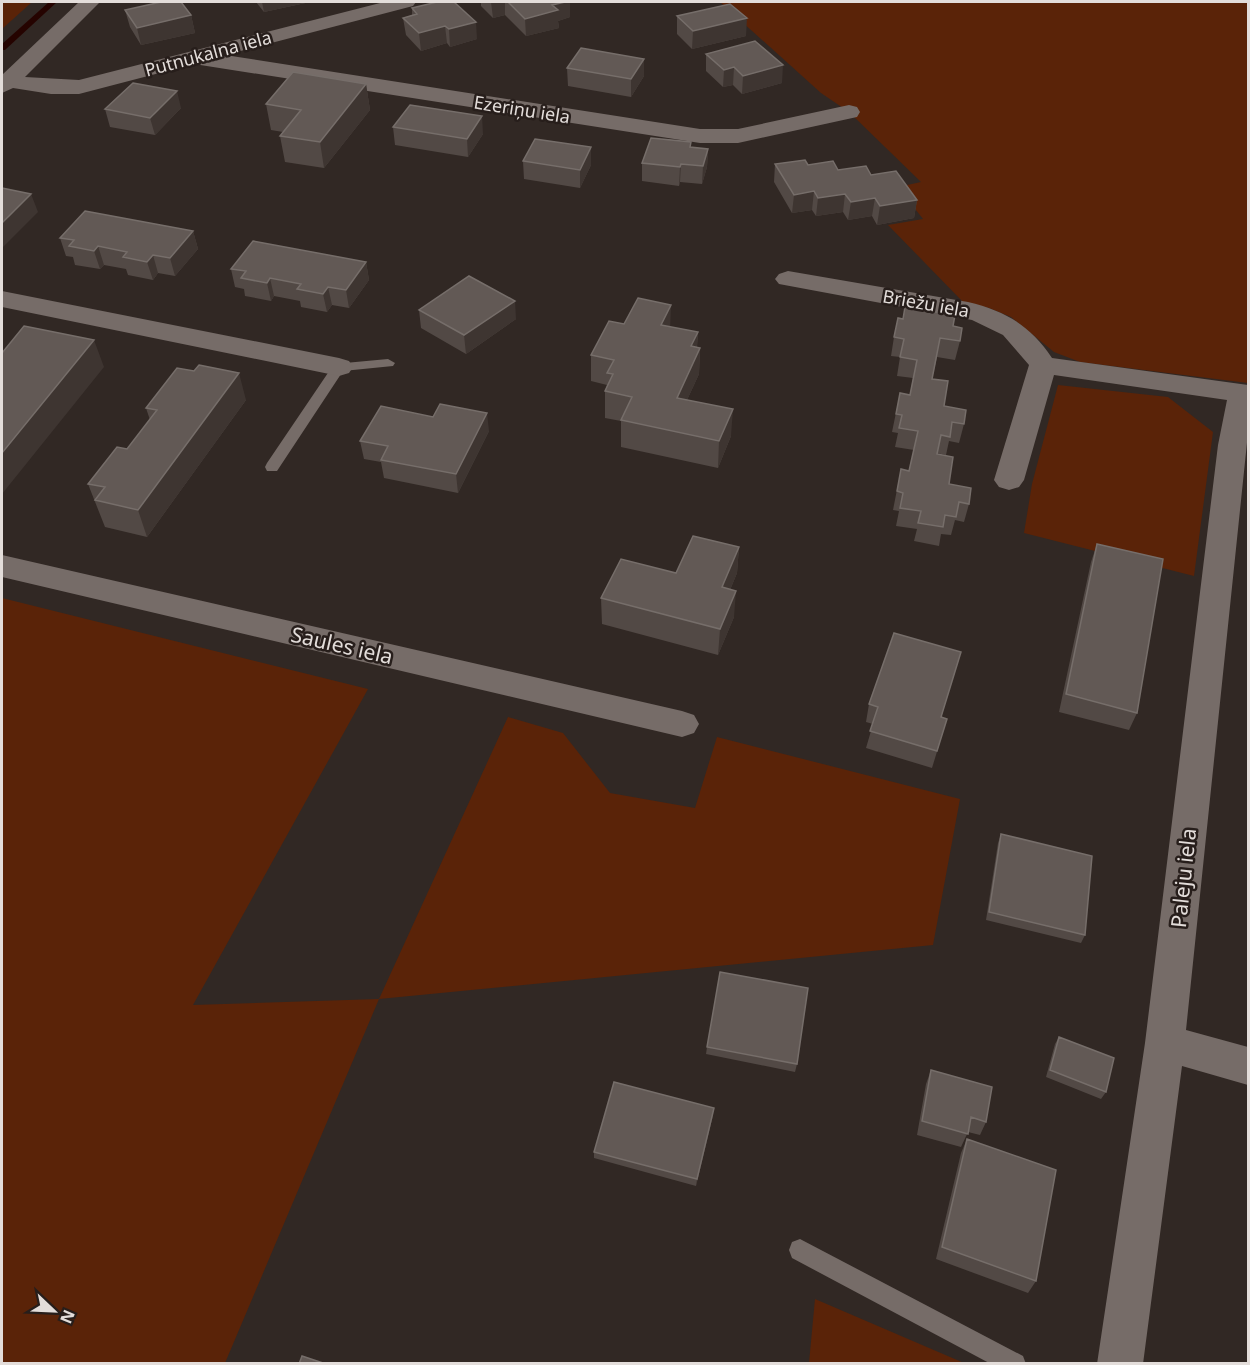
<svg xmlns="http://www.w3.org/2000/svg" width="1250" height="1365" viewBox="0 0 1250 1365" font-family="'Noto Sans',sans-serif">
  <style>
    .green { fill: #5a2308 }
    .lines { fill: none; stroke-linecap: round; stroke-linejoin: round }
    .stream { fill: #250300; fill-rule: evenodd }
    .lane { fill: #766c68; fill-rule: evenodd }
    .street { fill: #766c68; fill-rule: evenodd }
    .wall { fill: #524945 }
    .shaded-wall { fill: #3e3531 }
    .building { fill: #625955; stroke: #766e6a; stroke-width: 1.5 }
    .labels { text-anchor: middle; dominant-baseline: central; stroke-width: 5; stroke-linejoin: round; paint-order: stroke }
    .far-street-label { font-size: 18px; fill: #e3ddda; stroke: #271e1b }
    .street-label { font-size: 21px; fill: #e3ddda; stroke: #271e1b }
  </style>
  <rect width="100%" height="100%" fill="#312824"/>
  <path class="green" d="M2 2H32L2 29Z
    M720 2H1248V383L1080 362 1054 352 1011 317 989 308 964 303 888 225 923 219 898 187 921 182 849 112 821 93Z
    M1058 385 1168 397 1213 432 1194 576 1024 533 1032 484Z
    M2 598 368 689 193 1005 379 999 508 717 563 733 610 793 695 808 717 737 960 799 933 945 379 999 225 1363H2Z
    M815 1299 964 1363H809Z"/>
  <g class="lines">
    <path class="stream" d="M49 2H57L5 50H2V44Z"/>
    <path class="lane" d="M388 359 395 363 393 366 343 371 277 471H267L265 467 267 463 334 364Z
      M800 1239 1023 1356 1026 1364H991L792 1258 789 1250 792 1242Z"/>
    <path class="street" d="M79 2H100L25 77 79 80 384 2H416L413 6 225 55 700 129H738L849 105 857 107 860 112 857 117 738 143H700L194 64 79 94H51L13 88 2 93V75Z
      M788 271 968 302C1005 311 1030 325 1052 358L1248 385V433L1186 1030 1248 1047V1085L1182 1066 1143 1364H1097L1145 1043 1218 445 1227 400 1054 375 1024 480 1019 487 1009 490 999 487 994 480 1029 365 1003 335 972 320 779 284 775 279 779 274Z
      M2 291 339 358 349 361 353 367 349 373 339 376 2 307Z
      M2 555 682 711 694 715 699 724 694 733 682 737 2 577Z"/>
  </g>
  <path class="wall" d="M256 2H310L264 12Z
    M481 2H570V17L558 21 559 28 526 36 505 15 493 18 481 6Z
    M412 8 477 39 450 47 447 43 421 51 406 35 403 18 412 15Z
    M125 10 191 15 195 33 141 45 130 27Z
    M677 16 746 36 692 49 677 34Z
    M706 54 782 83 742 94 733 85 723 87 706 71Z
    M644 59V76L631 97 568 86 567 68Z
    M366 84 370 110 324 168 285 162 280 136 283 132 271 130 266 104Z
    M181 108 155 135 110 127 105 109Z
    M393 127 483 134 468 157 395 145Z
    M691 147 708 149 707 167 702 184 680 182 679 186 642 181V163Z
    M523 161 591 165 580 188 524 179Z
    M775 164 808 165 871 175 917 200 914 218 877 225 872 216 848 220 843 212 816 216 812 210 792 213 774 182Z
    M193 231 198 249 175 276 158 273 153 280 128 275 126 269 104 265 100 269 75 265 73 257 66 256 60 238Z
    M366 262 369 280 349 308 332 305 327 312 301 307 300 301 274 296 271 301 245 296 244 289 235 287 231 269Z
    M419 310 516 319 466 354 421 328Z
    M624 324 670 327 698 332 697 347 700 348 699 374 687 400 731 436 718 468 621 447V421L605 418V391L607 385 591 381V355Z
    M953 326 960 341 955 360 937 357 932 379 944 406 964 424 959 443 949 441 946 455 937 453 949 484 969 504 964 522 955 520 951 535 941 534 939 546 914 541 917 529 896 526 899 511 893 510 901 469 909 471 914 450 895 447 898 433 892 432 900 393 910 395 913 378 897 376 900 357 891 356 894 337Z
    M246 400 147 537 105 527 88 484 127 449 150 420 146 408Z
    M489 431 458 493 384 478 381 462 364 459 360 441Z
    M1097 544 1137 713 1129 730 1059 712 1091 562Z
    M739 547 737 573 730 590 734 617 718 655 602 624 601 598 676 573Z
    M961 652 941 718 947 719 932 768 866 748 873 724 866 722 869 704Z
    M1001 834 1085 935 1081 943 986 920 998 843Z
    M1059 1037 1106 1092 1101 1099 1046 1077 1055 1044Z
    M707 1047 797 1064 795 1072 706 1054Z
    M931 1070 986 1122 980 1135 968 1132 961 1147 917 1135 926 1084Z
    M713 1115 696 1186 594 1158V1152Z
    M967 1139 1036 1281 1028 1293 936 1259 961 1153Z"/>
  <path class="shaded-wall" d="M262 2H310L264 12Z
    M491 2H505V15L493 18Z
    M565 2H570V17L558 21 559 28 526 36 525 19 552 5Z
    M191 15 195 33 141 45 137 28Z
    M747 18 746 36 692 49 693 31Z
    M476 22 477 39 450 47 449 29Z
    M445 26 447 43 421 51 419 33Z
    M644 59V76L631 97V79Z
    M783 65 782 83 742 94 743 76Z
    M734 67 733 85 723 87 724 70Z
    M366 84 370 110 324 168 320 142Z
    M177 91 181 108 155 135 150 118Z
    M482 116 483 134 468 157 467 139Z
    M591 147V165L580 188V170Z
    M708 149 707 167 702 184 703 166Z
    M681 164 680 182 679 186 680 167Z
    M814 191 812 210 792 213 794 195Z
    M31 194 38 212 2 248V223Z
    M845 194 843 212 816 216 818 198Z
    M875 198 872 216 848 220 851 202Z
    M917 200 914 218 877 225 880 206Z
    M193 231 198 249 175 276 170 258Z
    M98 246 104 265 100 269 94 251Z
    M153 255 158 273 153 280 147 262Z
    M366 262 369 280 349 308 346 290Z
    M270 278 274 296 271 301 267 283Z
    M328 287 332 305 327 312 323 294Z
    M515 301 516 319 466 354 464 335Z
    M671 305 670 332 661 325Z
    M698 332 696 356 700 348 699 374 676 424 677 398 691 346Z
    M94 340 104 367 2 494V453Z
    M239 373 246 400 147 537 138 510Z
    M733 409 731 436 718 468 719 441Z
    M487 413 489 431 458 493 456 474Z
    M739 547 737 573 720 614 722 587Z
    M736 591 734 617 718 655 720 629Z
    M714 1108 713 1115 696 1186 697 1179Z"/>
  <path class="building" d="M161 2H181L191 15 137 28 125 10Z
    M437 2H454L476 22 449 29 445 26 419 33 403 18 417 14 412 8Z
    M508 2H565L552 5 558 10 525 19Z
    M730 4 747 18 693 31 677 16Z
    M755 41 783 65 743 76 734 67 724 70 706 54Z
    M581 48 644 59 631 79 567 68Z
    M293 72 366 84 320 142 280 136 301 110 266 104Z
    M133 83 177 91 150 118 105 109Z
    M410 105 482 116 467 139 393 127Z
    M651 138 691 142 690 147 708 149 703 166 681 164 680 167 642 163Z
    M535 139 591 147 580 170 523 161Z
    M805 160 808 165 833 161 838 170 866 166 871 175 896 171 917 200 880 206 875 198 851 202 845 194 818 198 814 191 794 195 775 164Z
    M2 188 31 194 2 223Z
    M85 211 193 231 170 258 153 255 147 262 123 257 127 252 98 246 94 251 69 246 74 240 60 238Z
    M253 241 366 262 346 290 328 287 323 294 297 289 301 284 270 278 267 283 241 278 246 271 231 269Z
    M469 276 515 301 464 335 419 310Z
    M638 298 671 305 661 325 698 332 691 346 700 348 677 398 733 409 719 441 621 420 632 397 605 391 613 374 607 373 614 360 591 355 609 321 624 324Z
    M905 307 955 315 953 326 962 328 960 341 940 338 932 379 948 381 944 406 966 410 964 424 952 422 950 437 941 435 937 454 953 457 949 484 971 488 969 504 959 502 956 517 945 515 943 527 918 523 921 511 900 508 903 493 897 491 901 469 909 471 918 431 899 428 902 415 896 414 900 393 910 395 917 360 900 357 904 339 894 337 898 318 903 319Z
    M24 326 94 340 2 453V353Z
    M199 365 239 373 138 510 95 500 105 487 88 484 117 447 127 449 157 410 146 408 177 368 194 371Z
    M440 404 487 413 456 474 381 460 388 446 360 441 381 406 433 417Z
    M693 536 739 547 722 587 736 591 720 629 601 598 621 559 676 573Z
    M1097 544 1163 559 1137 713 1066 694Z
    M894 633 961 652 941 717 947 719 937 751 870 731 878 707 869 704Z
    M1001 834 1092 856 1085 935 989 912Z
    M720 972 808 988 797 1064 707 1047Z
    M1059 1037 1114 1058 1106 1092 1050 1070Z
    M931 1070 992 1087 986 1122 971 1117 968 1134 922 1121Z
    M614 1082 714 1108 697 1179 594 1152Z
    M967 1139 1056 1170 1036 1281 942 1247Z
    M302 1356 326 1364H299Z"/>
  <g class="labels">
    <g class="far-street-label">
      <text transform="translate(208 53) rotate(-15)">Putnukalna iela</text>
      <text transform="translate(522 109) rotate(9)">Ezeriņu iela</text>
      <text transform="translate(926 303) rotate(10)">Briežu iela</text>
    </g>
    <g class="street-label">
      <text transform="translate(342 645) rotate(13)">Saules iela</text>
      <text transform="translate(1183 878) rotate(-84)">Paleju iela</text>
    </g>
  </g>
  <rect width="1250" height="1365" fill="none" stroke="#e3ddda" stroke-width="6"/>
  <g transform="translate(54 1311) rotate(113)" stroke="#271e1b" stroke-width="4.5" paint-order="stroke">
  <path d="M0-4.5L10 22L0 15L-10 22Z" fill="#e3ddda"/>
  <text y="-9" font-size="16" font-weight="bold" text-anchor="middle" fill="#e3ddda">N</text>
  </g>
</svg>
